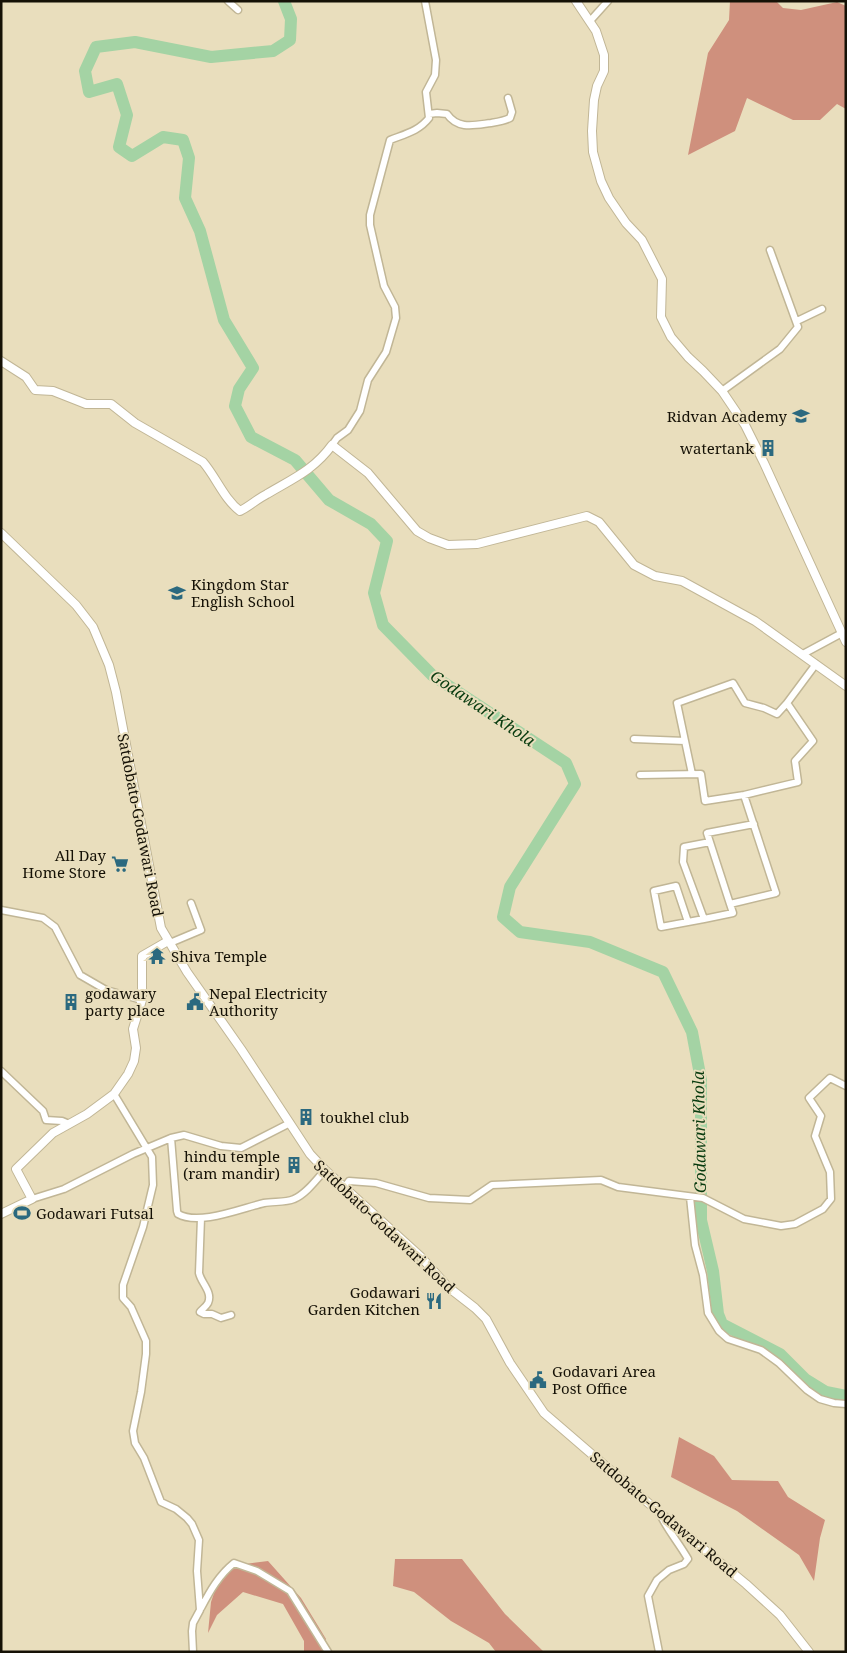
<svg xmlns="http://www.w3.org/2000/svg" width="847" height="1653" viewBox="0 0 847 1653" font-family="'Noto Serif',serif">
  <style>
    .forest { fill: #cf907d }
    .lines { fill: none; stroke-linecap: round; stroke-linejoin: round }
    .river { stroke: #a4d3a4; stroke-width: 12 }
    .minor-casing { stroke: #c1b696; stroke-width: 9 }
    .tertiary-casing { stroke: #c1b696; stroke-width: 10 }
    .minor { stroke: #fff; stroke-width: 6 }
    .tertiary { stroke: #fff; stroke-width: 8 }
    .labels { text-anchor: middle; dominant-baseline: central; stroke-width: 4; stroke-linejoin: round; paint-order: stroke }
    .poi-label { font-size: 15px; fill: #151106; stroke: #e9debd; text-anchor: start }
    .street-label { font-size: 15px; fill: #151106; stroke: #e9debd }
    .water-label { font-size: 16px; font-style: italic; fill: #083b0f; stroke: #e9debd }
  </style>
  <rect width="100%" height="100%" fill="#e9debd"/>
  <path class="forest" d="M730 1H776L783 8 801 10 837 2 846 6V109L837 104 820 120H793L747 98 735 131 688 155 708 53 729 20Z
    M679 1437 714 1456 732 1480 778 1481 788 1497 825 1520 820 1538 814 1581 799 1555 737 1511 671 1477Z
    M395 1559H462L505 1614 544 1652H496L489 1643 451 1621 414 1592 393 1586Z
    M268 1561 301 1598 326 1639 322 1652H304V1641L283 1604 243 1592 217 1615 208 1633 211 1602 223 1567Z"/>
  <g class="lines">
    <path class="river" d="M284 1 291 19 290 40 273 51 211 57 135 42 96 47 85 71 89 92 117 84 127 115 119 147 132 156 163 137 183 140 189 158 185 198 200 231 224 320 253 368 239 389 235 406 251 437 295 460 329 500 371 524 387 541 374 593 383 625 432 675 566 763 575 784 510 887 503 917 520 932 590 942 663 972 692 1032 701 1080V1220L713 1271 718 1314 722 1324 780 1354 805 1379 826 1392 846 1396"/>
    <g class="minor-casing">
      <path id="minor" d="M228 1 238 10
        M590 21 608 1
        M429 114 437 113 447 114C458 130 475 125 491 123 497 122 504 121 510 118L512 112 508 98
        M797 321 822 309
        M722 391 780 349 798 327 770 250
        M332 445 337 438 348 430 360 411 368 380 386 352 396 318 395 307 384 286 378 260 370 225V215L390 140C405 134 419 131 429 118L426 92 435 75 436 60 425 1
        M803 654 842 633
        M634 739 685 741
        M692 774 677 703 733 683 745 703 764 708 777 714 787 703
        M640 775 701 774 705 801 744 795 798 782 795 761 813 741 787 703 816 664
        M744 795 776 893 730 904 707 833 754 824
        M710 842 684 847 683 862 704 919 733 913 730 904
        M1 910 43 918 55 927 80 975 106 990 142 1000
        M688 922 676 886 654 891 661 927 704 919
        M170 943 201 930 191 903
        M1 1071 43 1111 46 1120 62 1121 69 1124
        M114 1094 152 1157 153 1185 143 1227 123 1285V1298L131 1307 146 1341V1354L141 1392 133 1431 135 1443 144 1458 161 1502 176 1509 187 1518 192 1524 199 1540 197 1571 200 1610 193 1623 192 1631 193 1652
        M171 1138 177 1211 178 1214C199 1226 242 1208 264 1203 273 1201 285 1203 294 1199 306 1194 316 1180 325 1170
        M344 1188 349 1181 376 1183 429 1198 470 1200 492 1185 601 1180 618 1187 703 1198 744 1219 781 1226 795 1224 823 1209 831 1199 830 1172 815 1136 821 1116 809 1098 830 1078 846 1086
        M690 1197 695 1245 703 1275 708 1313 719 1331 728 1339 761 1350 779 1363 807 1390 820 1399 834 1403 846 1404
        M32 1199 64 1189 133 1154 171 1138 184 1135 221 1146 241 1148 290 1123
        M201 1218 199 1273C201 1283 213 1292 208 1303 206 1307 202 1309 200 1312L204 1314H212L221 1318 231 1315
        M201 1608C210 1591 219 1575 234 1563L257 1571 290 1591 328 1652
        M659 1652 648 1596 657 1580 669 1570 684 1564 688 1559C679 1543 668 1531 660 1514"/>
    </g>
    <g class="tertiary-casing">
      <path id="tertiary" d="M576 1 596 31 604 55V71L597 86 594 100 592 131 593 152 601 181 609 198 626 223 642 240 662 279 661 317 671 337 688 357 703 371 722 391 745 425 764 463 846 642
        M1 361 26 377 35 390 53 391 86 404H111L135 423 203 462C216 477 224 499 240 511 250 506 257 499 267 494 292 479 314 470 332 445L368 473 417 531 429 538 448 545 477 544 587 516 599 522 634 565 655 576 682 581 755 621 846 686
        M1 533 76 605 93 627 109 665 116 692 161 928 187 972 241 1049 310 1154 325 1170 421 1257 448 1287 475 1308 486 1319 510 1363 544 1413 660 1513 746 1584 780 1615 809 1652
        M1 1214 32 1199 16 1169 53 1133 87 1114 114 1094 128 1074 134 1061 136 1048 133 1029 142 1000V956L168 941"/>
    </g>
    <use href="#minor" class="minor"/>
    <use href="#tertiary" class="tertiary"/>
  </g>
  <defs>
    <g id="school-bare" transform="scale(1.35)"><path d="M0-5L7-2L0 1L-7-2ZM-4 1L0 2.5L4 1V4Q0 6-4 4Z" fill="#2b697f" stroke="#e9debd" stroke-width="2.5" paint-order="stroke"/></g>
    <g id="building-bare" transform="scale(1.35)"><path d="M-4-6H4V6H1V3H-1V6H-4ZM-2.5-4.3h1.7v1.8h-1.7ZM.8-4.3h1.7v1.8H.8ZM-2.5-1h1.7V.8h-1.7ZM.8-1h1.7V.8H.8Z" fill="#2b697f" stroke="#e9debd" stroke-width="2.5" paint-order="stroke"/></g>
    <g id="supermarket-bare" transform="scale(1.35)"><path d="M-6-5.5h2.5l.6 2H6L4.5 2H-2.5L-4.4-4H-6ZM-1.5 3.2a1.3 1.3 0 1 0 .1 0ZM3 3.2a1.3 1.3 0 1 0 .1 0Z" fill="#2b697f" stroke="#e9debd" stroke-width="2.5" paint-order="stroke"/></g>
    <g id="temple-bare" transform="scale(1.35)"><path d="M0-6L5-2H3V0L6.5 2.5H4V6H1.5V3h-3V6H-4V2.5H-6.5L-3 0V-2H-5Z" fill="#2b697f" stroke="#e9debd" stroke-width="2.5" paint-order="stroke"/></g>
    <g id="civic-bare" transform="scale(1.35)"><path d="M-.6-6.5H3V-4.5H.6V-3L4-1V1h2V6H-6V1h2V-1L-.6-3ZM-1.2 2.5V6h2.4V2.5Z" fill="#2b697f" stroke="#e9debd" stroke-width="2.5" paint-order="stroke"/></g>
    <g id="stadium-bare" transform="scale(1.35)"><path d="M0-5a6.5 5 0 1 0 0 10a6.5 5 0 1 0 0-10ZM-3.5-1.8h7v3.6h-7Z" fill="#2b697f" stroke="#e9debd" stroke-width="2.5" paint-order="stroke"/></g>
    <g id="restaurant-bare" transform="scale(1.35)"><path d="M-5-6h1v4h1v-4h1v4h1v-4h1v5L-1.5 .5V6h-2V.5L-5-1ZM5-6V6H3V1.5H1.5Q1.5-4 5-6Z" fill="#2b697f" stroke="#e9debd" stroke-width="2.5" paint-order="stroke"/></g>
  </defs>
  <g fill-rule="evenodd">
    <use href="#school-bare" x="801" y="416"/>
    <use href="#building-bare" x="768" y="448"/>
    <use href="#school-bare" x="177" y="593"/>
    <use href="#supermarket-bare" x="120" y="864"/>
    <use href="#temple-bare" x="157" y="956"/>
    <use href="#building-bare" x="71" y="1002"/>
    <use href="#civic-bare" x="195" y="1002"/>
    <use href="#building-bare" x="306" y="1117"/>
    <use href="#building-bare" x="294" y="1165"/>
    <use href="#stadium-bare" x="22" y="1213"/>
    <use href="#restaurant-bare" x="434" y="1301"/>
    <use href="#civic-bare" x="538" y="1380"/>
  </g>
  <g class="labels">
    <g class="poi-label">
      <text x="787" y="416" text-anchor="end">Ridvan Academy</text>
      <text x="754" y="448" text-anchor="end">watertank</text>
      <text x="191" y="584">Kingdom Star<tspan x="191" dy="17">English School</tspan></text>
      <text x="106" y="855" text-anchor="end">All Day<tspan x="106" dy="17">Home Store</tspan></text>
      <text x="171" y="956">Shiva Temple</text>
      <text x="85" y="993">godawary<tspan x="85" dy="17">party place</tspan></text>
      <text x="209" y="993">Nepal Electricity<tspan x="209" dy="17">Authority</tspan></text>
      <text x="320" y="1117">toukhel club</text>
      <text x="280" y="1156" text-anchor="end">hindu temple<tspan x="280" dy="17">(ram mandir)</tspan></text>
      <text x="36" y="1213">Godawari Futsal</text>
      <text x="420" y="1292" text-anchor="end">Godawari<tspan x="420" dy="17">Garden Kitchen</tspan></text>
      <text x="552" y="1371">Godavari Area<tspan x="552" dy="17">Post Office</tspan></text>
    </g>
    <g class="street-label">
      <text transform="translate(141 825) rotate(79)">Satdobato-Godawari Road</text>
      <text transform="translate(385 1226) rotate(43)">Satdobato-Godawari Road</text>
      <text transform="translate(664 1514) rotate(40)">Satdobato-Godawari Road</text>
    </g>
    <g class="water-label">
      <text transform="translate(483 708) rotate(34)">Godawari Khola</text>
      <text transform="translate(699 1132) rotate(-91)">Godawari Khola</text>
    </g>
  </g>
  <rect width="847" height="1653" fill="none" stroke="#151106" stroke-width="5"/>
</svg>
